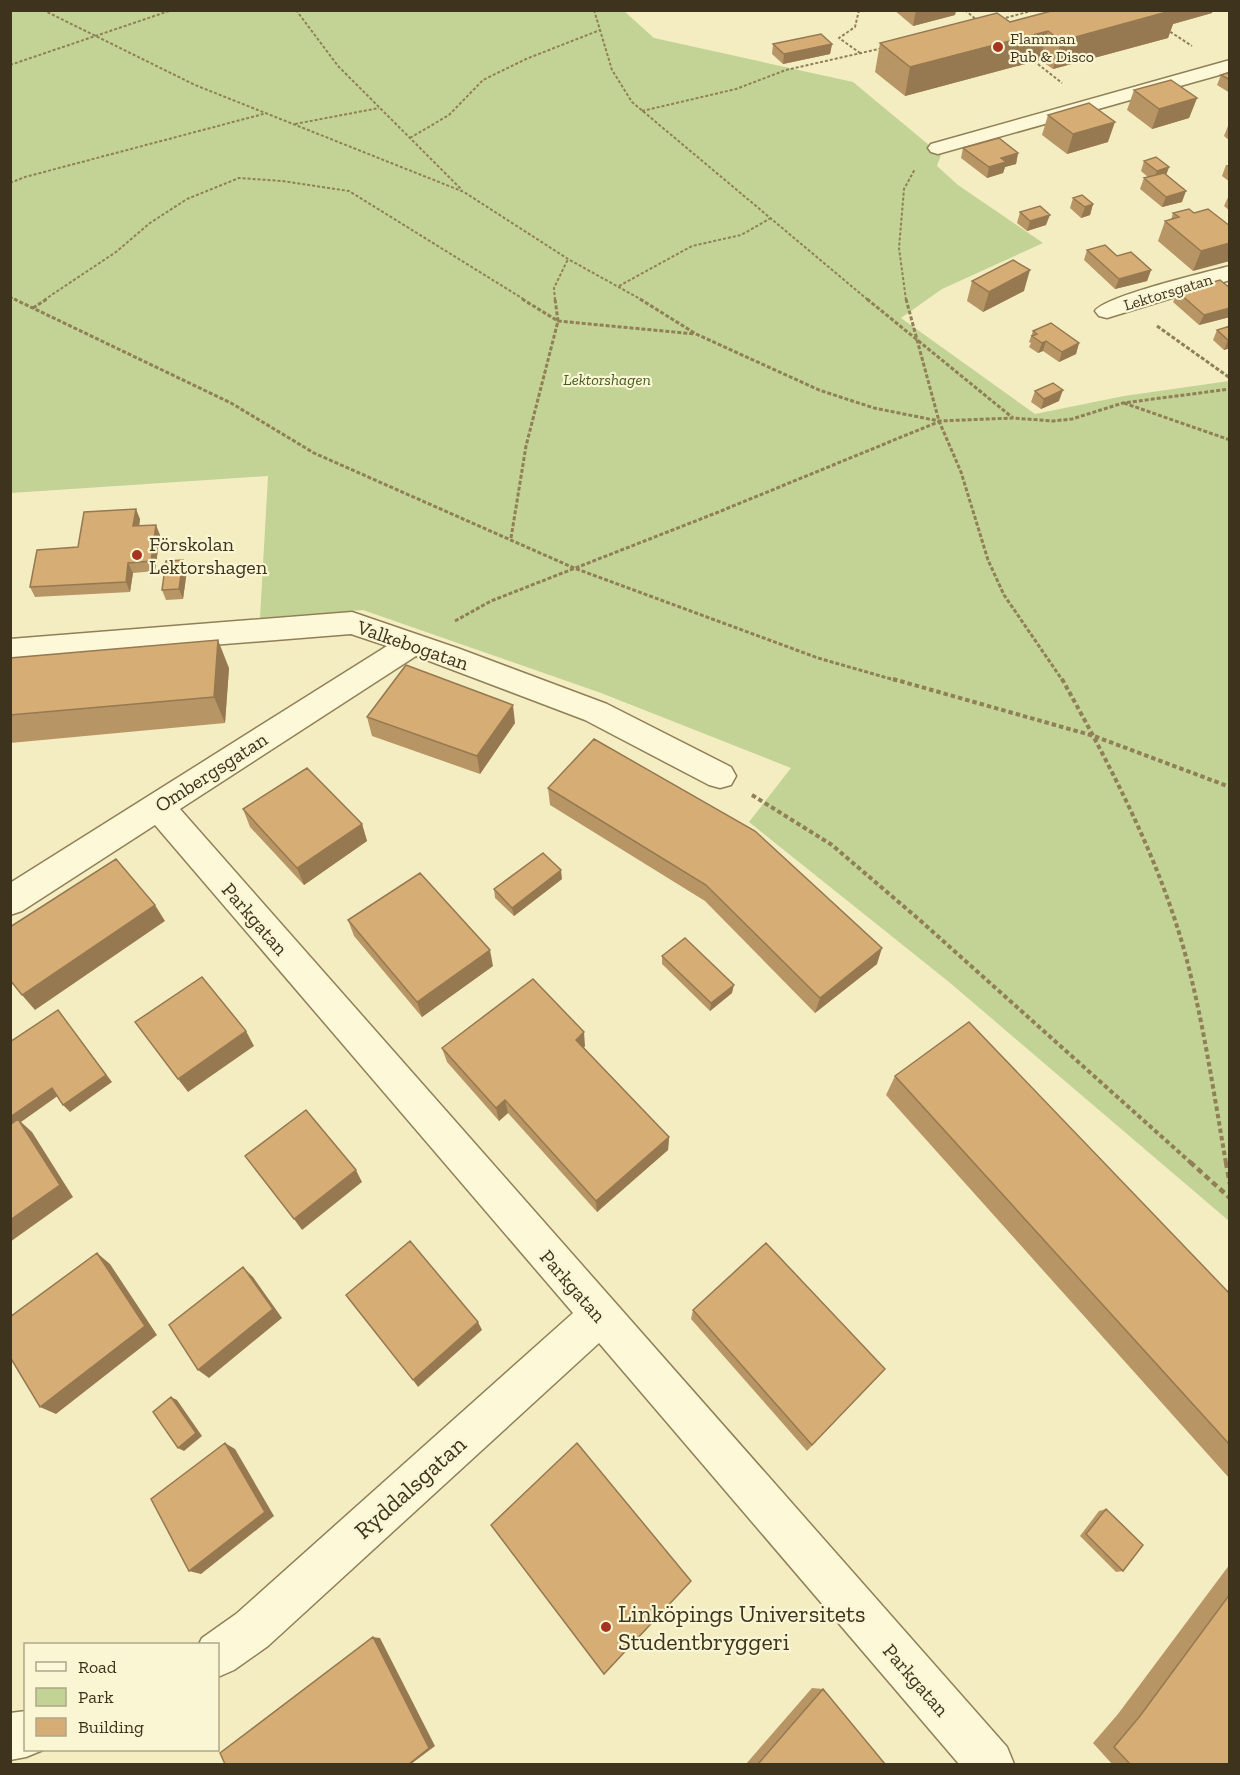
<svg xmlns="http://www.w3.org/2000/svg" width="1240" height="1775" viewBox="0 0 1240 1775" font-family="'Zilla Slab',serif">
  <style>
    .green { fill: #c2d395 }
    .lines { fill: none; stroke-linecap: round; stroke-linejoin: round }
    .street-casing { stroke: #907f57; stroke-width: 3 }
    .path-far3 { stroke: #907f57; stroke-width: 2; stroke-dasharray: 3 2; stroke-linecap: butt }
    .path-far2 { stroke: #907f57; stroke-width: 3; stroke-dasharray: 4 2; stroke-linecap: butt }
    .path-far1 { stroke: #907f57; stroke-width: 4; stroke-dasharray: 4.5 3; stroke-linecap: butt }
    .path { stroke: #907f57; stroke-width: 4.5; stroke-dasharray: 6 4; stroke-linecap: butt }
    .street { fill: #fdf8d7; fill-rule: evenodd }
    .wall { fill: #b89564 }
    .shaded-wall { fill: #967951 }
    .building { fill: #d6ad74; stroke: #967951; stroke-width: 1.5 }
    .poi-dot { fill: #a7341f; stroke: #faf5d3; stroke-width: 2 }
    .labels { text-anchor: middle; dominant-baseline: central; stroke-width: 4.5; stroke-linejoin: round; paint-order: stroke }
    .far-poi-label { font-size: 16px; fill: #3e331d; stroke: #faf5d3; text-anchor: start }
    .far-street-label { font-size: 16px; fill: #3e331d; stroke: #faf5d3 }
    .far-park-label { font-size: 16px; font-style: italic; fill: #445d20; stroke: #faf5d3 }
    .poi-label { font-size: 20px; fill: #3e331d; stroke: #faf5d3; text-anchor: start }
    .street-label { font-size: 20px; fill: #3e331d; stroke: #faf5d3 }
    .near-street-label { font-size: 24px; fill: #3e331d; stroke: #faf5d3 }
    .near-poi-label { font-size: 24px; fill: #3e331d; stroke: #faf5d3; text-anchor: start }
  </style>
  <rect width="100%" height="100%" fill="#f4edc2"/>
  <path class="green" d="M11 11H624L654 38 853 82 941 155 937 166 958 185 1043 243 942 289 901 318 1035 414 1124 396 1229 381V1221L949 982 749 822 791 768 601 693 363 610 260 618 268 476 11 493Z"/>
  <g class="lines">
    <g class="street-casing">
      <path id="street" d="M1230 60V72L945 152 938 154 931 152 928 148 931 144Z
        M1230 266V280L1107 318 1099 316 1095 311C1105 296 1207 272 1230 266Z
        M352 612 460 649 607 704 731 767 736 776 731 785 720 788 709 785 585 720 416 656 180 809 1007 1747 1014 1764H959L599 1343 268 1646 234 1670 218 1677V1644H199L202 1638 236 1614 573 1313 155 825 22 911 10 915V883L387 646 351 634 10 661V639Z
        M26 1711V1750H43L26 1757 10 1760V1713Z"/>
    </g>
    <path class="path-far3" d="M43 10 195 85 464 192 568 259 642 300
      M296 10 338 66 462 190
      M594 10 612 70 632 102 868 300
      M859 10 855 27 839 38 860 53
      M965 10 978 21
      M1001 19 1035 10
      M1166 29 1192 46
      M1034 61 1062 83
      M10 65 172 10
      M642 111 736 89 786 70 883 48
      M295 124 379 108
      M410 138 449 115 483 80 526 59 600 30
      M10 183 25 177 267 113
      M619 286 692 246 741 235 771 218
      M10 297 17 300
      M44 300 116 252 150 223 187 199 239 178 282 181 349 191 525 300
      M555 300 554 288 568 259
      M906 300 899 248 904 189 915 169"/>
    <path class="path-far2" d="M14 299 231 403 314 453 574 568 818 658 898 681
      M522 299 558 321 695 334
      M640 299 696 334 819 390 874 408 939 421 1013 418 1053 421 1072 419 1123 403 1230 389
      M867 299 1013 418
      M906 299 939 421 961 472 988 560 1004 595 1063 681
      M33 308 47 299
      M1157 326 1230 378
      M1124 403 1230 440
      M511 538 526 446 558 321 555 299
      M455 621 491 601 716 513 938 422"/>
    <path class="path-far1" d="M893 679 1094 736 1230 787
      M1062 679C1111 767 1160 860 1186 957 1204 1025 1214 1095 1226 1163
      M752 795 832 845 922 922 1191 1163"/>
    <path class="path" d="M1190 1162 1230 1198
      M1226 1162 1230 1184"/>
    <use href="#street" class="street"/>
  </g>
  <path class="wall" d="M894 10H956L955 15 913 26Z
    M1055 10H1213L1212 13 1173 24 1168 38 1053 69 1040 60 905 96 875 72 880 43 1010 22Z
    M773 44H832L830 54 783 64 772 54Z
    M1230 72V93L1217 85 1221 75Z
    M1134 90 1197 98 1189 118 1152 129 1127 110Z
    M1048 115 1108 142 1067 154 1042 135Z
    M1228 126H1230V141L1224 136Z
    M963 148 1018 153 1016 164 1005 167 1003 173 987 178 961 158Z
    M1144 161 1169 167 1166 175 1182 202 1162 207 1140 189 1144 178 1148 177 1141 171Z
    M1226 165H1230V182L1222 176Z
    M1230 193V211L1224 206Z
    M1073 198 1093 204 1090 215 1081 218 1070 208Z
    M1020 212 1046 225 1027 231 1017 223Z
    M1173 213H1194L1230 226 1193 271 1158 241 1165 221 1171 220Z
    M1087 250 1117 256 1151 270 1147 281 1115 289 1084 260Z
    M972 281 1024 291 983 312 967 301Z
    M1230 288V317L1199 325 1173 302 1178 292Z
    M1230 326V348L1224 350 1213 340 1217 330Z
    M1033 331 1079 343 1076 354 1059 362 1043 351 1038 353 1029 347 1031 343 1029 342Z
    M1035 391 1059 401 1041 409 1031 402Z
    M140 519 139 526 160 535 155 571 133 573 130 592 35 597 30 587 78 547Z
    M187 570 183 599 166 600 162 590Z
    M10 658 229 668 225 723 10 743Z
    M367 717 515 723 480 774 372 736Z
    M548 788 877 964 815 1013 705 901 550 805Z
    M243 809 362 824 367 841 304 885 250 827Z
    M562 879 514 916 495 898 494 889Z
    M348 920 493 966 422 1017 354 936Z
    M662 956 732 993 710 1011 662 964Z
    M585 1046 584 1048 669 1137 668 1150 597 1212 508 1113 499 1121 447 1062 442 1048Z
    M895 1076 1230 1294V1479L886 1095Z
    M693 1310 885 1369 807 1451 691 1319Z
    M1106 1509 1123 1571 1116 1572 1080 1536 1099 1511Z
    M1230 1564V1764H1112L1093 1743 1118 1714Z
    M812 1688 823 1689 885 1764H746Z"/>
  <path class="shaded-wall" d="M916 10H956L955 15 913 26Z
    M1160 10H1213L1212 13 1173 24 1168 38 1053 69 1061 41Z
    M1048 31 1040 60 905 96 910 67Z
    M832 44 830 54 783 64 784 54Z
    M1197 98 1189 118 1152 129 1159 109Z
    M1115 122 1108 142 1067 154 1073 134Z
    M1018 153 1016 164 1005 167 1003 173 987 178 989 167 1001 158Z
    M1169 167 1165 178 1153 181 1157 171Z
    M1186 191 1182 202 1162 207 1166 197Z
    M1093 204 1090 215 1081 218 1085 207Z
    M1050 215 1046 225 1027 231 1030 221Z
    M1230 243V261L1193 271 1201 251Z
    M1030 270 1024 291 983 312 989 292Z
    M1151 270 1147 281 1115 289 1119 279Z
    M1230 308V317L1199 325 1204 315Z
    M1230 339V348L1224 350 1228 340Z
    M1046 341 1043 351 1038 353 1042 343Z
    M1079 343 1076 354 1059 362 1062 352Z
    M1063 390 1059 401 1041 409 1044 399Z
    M136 509 140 519 138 536 133 526Z
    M156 525 160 535 155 571 151 561Z
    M183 560 187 570 183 599 179 589Z
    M128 563 133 573 130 592 126 582Z
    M218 640 229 668 225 723 214 697Z
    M513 705 515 723 480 774 477 756Z
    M362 824 367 841 304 885 297 868Z
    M561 870 562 879 514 916 512 908Z
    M155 905 165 921 35 1010 22 995Z
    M882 948 877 964 815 1013 820 998Z
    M490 950 493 966 422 1017 417 1002Z
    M734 985 732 993 710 1011 711 1003Z
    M58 1010 112 1082 70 1112 63 1105Z
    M246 1031 254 1046 188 1092 178 1079Z
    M584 1032 585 1046 577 1054 576 1040Z
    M52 1088 59 1095 21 1122 32 1132 73 1197 10 1242V1117Z
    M505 1100 508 1113 499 1121 496 1108Z
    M669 1137 668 1150 597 1212 596 1201Z
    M356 1170 362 1182 302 1230 294 1219Z
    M97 1253 110 1264 157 1335 56 1414 40 1407Z
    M243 1267 253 1277 282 1318 209 1378 198 1370Z
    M478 1322 482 1330 418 1387 413 1380Z
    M171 1397 177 1400 202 1436 184 1451 178 1448Z
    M225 1443 235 1449 274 1516 201 1574 189 1571Z
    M373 1637 380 1638 435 1746 411 1764H409Z"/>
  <path class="building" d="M1055 10H1174L1061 41 1048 31 910 67 880 43 997 13 1010 22Z
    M821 34 832 44 784 54 773 44Z
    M1230 72V80L1221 75Z
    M1171 80 1197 98 1159 109 1134 90Z
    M1089 103 1115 122 1073 134 1048 115Z
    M999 138 1018 153 1001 158 1006 162 989 167 963 148Z
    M1156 157 1169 167 1157 171 1144 161Z
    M1164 173 1186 191 1166 197 1144 178Z
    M1082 195 1093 204 1085 207 1073 198Z
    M1040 206 1050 215 1030 221 1020 212Z
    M1189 209 1194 213 1208 209 1230 226V243L1201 251 1165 221 1179 217 1173 213Z
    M1105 245 1117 256 1131 252 1151 270 1119 279 1087 250Z
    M1013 260 1030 270 989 292 972 281Z
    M1220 280 1230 288V308L1204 315 1178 292Z
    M1051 323 1079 343 1062 352 1046 341 1042 343 1032 336 1037 334 1033 331Z
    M1230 326V339L1228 340 1217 330Z
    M1053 383 1063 390 1044 399 1035 391Z
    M136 509 133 526 156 525 151 561 128 563 126 582 30 587 37 550 78 547 84 512Z
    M183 560 179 589 162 590 166 561Z
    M218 640 214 697 10 715V658Z
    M406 665 513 705 477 756 367 717Z
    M594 739 755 831 882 948 820 998 706 885 548 788Z
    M307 768 362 824 297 868 243 809Z
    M543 853 561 870 512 908 494 889Z
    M116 859 155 905 22 995 10 980V927Z
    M420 873 490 950 417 1002 348 920Z
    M685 938 734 985 711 1003 662 956Z
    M202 977 246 1031 178 1079 135 1022Z
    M533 979 584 1032 576 1040 669 1137 596 1201 505 1100 496 1108 442 1048Z
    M58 1010 106 1075 63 1105 52 1088 10 1117V1042Z
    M969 1022 1230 1294V1445L895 1076Z
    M306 1110 356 1170 294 1219 245 1156Z
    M18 1119 60 1185 10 1220V1125Z
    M410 1241 478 1322 413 1380 346 1295Z
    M766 1243 885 1369 812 1445 693 1310Z
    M97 1253 145 1326 40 1407 10 1357V1317Z
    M243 1267 273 1309 198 1370 169 1325Z
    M171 1397 196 1433 178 1448 153 1412Z
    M225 1443 265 1512 189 1571 151 1499Z
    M577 1443 691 1581 604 1674 491 1525Z
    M1106 1509 1143 1545 1123 1571 1086 1534Z
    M1230 1594V1764H1130L1114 1747 1140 1716Z
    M373 1637 429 1748 409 1764H225L220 1753Z
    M823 1689 885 1764H758Z"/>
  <g class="poi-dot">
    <circle cx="998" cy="47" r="6"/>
    <circle cx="137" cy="555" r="6"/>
    <circle cx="606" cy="1627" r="6"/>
  </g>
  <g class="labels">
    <g class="far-poi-label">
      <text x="1010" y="38">Flamman<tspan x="1010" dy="18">Pub &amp; Disco</tspan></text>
    </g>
    <g class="far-street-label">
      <text transform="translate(1168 292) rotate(-17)">Lektorsgatan</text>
    </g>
    <g class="far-park-label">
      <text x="607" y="379">Lektorshagen</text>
    </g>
    <g class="poi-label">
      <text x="149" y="544">Förskolan<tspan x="149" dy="23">Lektorshagen</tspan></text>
    </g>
    <g class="street-label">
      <text transform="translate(413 645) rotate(19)">Valkebogatan</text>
      <text transform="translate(211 772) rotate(-33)">Ombergsgatan</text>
      <text transform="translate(255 919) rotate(49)">Parkgatan</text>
      <text transform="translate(573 1286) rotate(49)">Parkgatan</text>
      <text transform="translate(916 1680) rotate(49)">Parkgatan</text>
    </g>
    <g class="near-street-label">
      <text transform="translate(410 1487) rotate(-42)">Ryddalsgatan</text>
    </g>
    <g class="near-poi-label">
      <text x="618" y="1613">Linköpings Universitets<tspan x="618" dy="28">Studentbryggeri</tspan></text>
    </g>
  </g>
  <rect width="1240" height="1775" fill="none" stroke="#3e331d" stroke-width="24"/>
  <rect x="24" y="1643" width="195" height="108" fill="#faf5d3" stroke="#afa78a" stroke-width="1.5"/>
  <rect x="36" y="1662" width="30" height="9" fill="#fdf8d7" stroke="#afa78a" stroke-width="1.5"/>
  <text x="78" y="1673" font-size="18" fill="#3e331d">Road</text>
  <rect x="36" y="1688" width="30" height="18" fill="#c2d395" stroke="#afa78a" stroke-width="1.5"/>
  <text x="78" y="1703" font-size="18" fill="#3e331d">Park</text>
  <rect x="36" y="1718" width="30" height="18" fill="#d6ad74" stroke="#afa78a" stroke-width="1.5"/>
  <text x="78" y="1733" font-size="18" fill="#3e331d">Building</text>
</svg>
